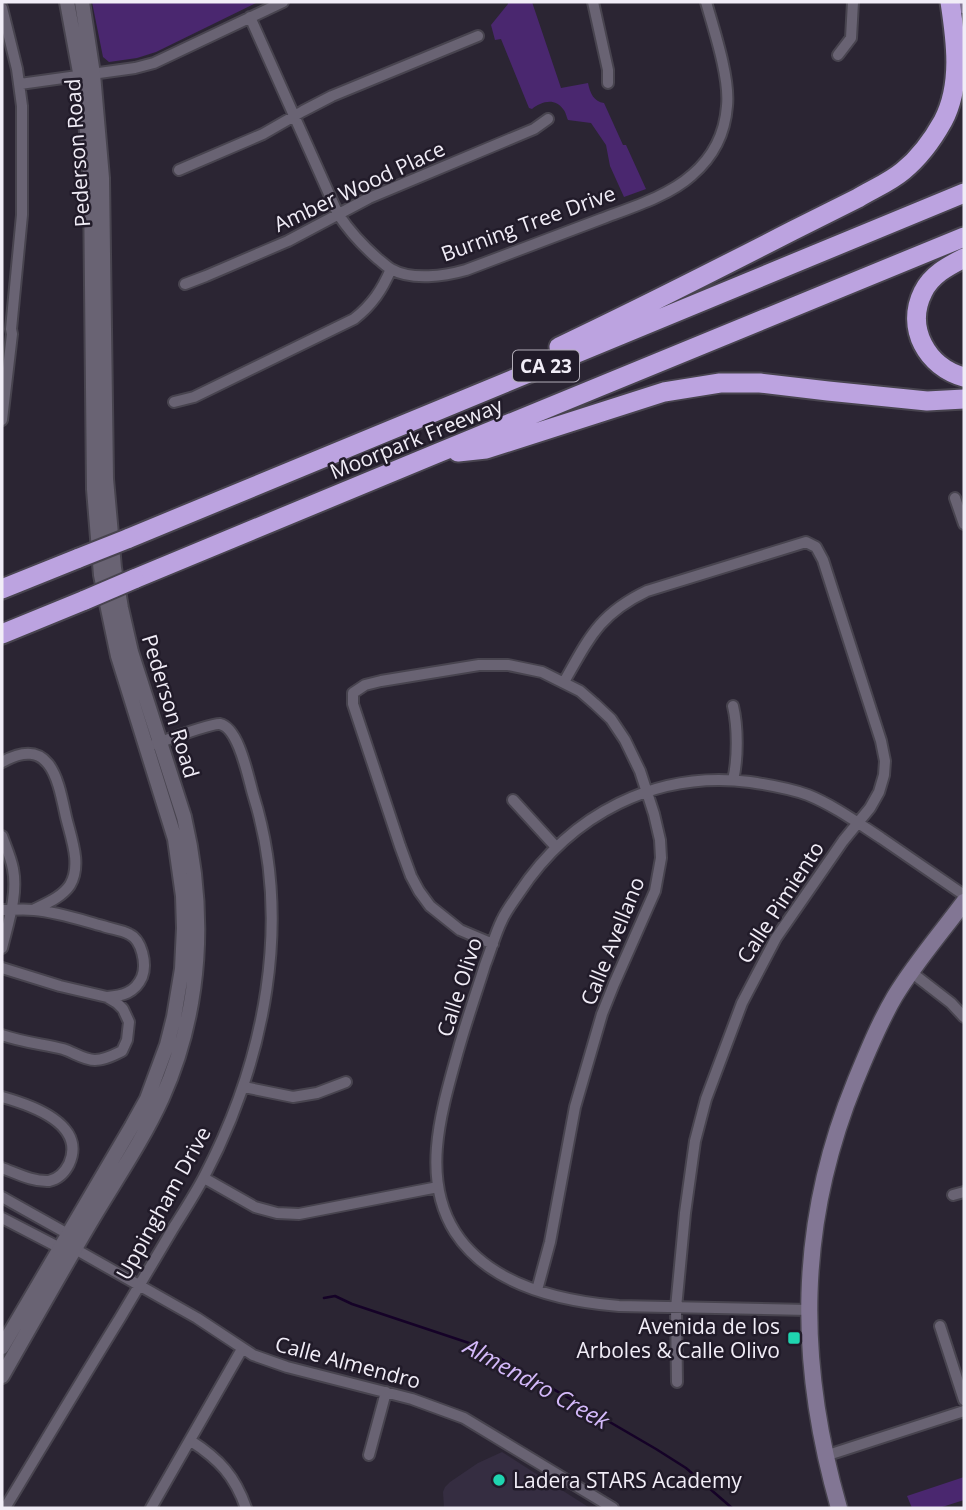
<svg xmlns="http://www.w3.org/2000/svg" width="966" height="1510" viewBox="0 0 966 1510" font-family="'Open Sans',sans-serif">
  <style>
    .built { fill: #352d41 }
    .green { fill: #4a276f }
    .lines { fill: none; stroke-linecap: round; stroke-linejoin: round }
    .stream { stroke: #150227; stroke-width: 2.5 }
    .minor-casing { stroke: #48444f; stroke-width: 14 }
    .tertiary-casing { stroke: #48444f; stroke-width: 18 }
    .secondary-casing { stroke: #48444f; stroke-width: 19 }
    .motorway-casing { stroke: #48444f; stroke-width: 23 }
    .minor { stroke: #696373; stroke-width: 10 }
    .tertiary { stroke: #696373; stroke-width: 14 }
    .secondary { stroke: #827694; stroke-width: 16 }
    .motorway { stroke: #bca3e0; stroke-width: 19 }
    .motorway-bridge-casing { stroke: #48444f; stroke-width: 23; stroke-linecap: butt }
    .motorway-bridge { stroke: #bca3e0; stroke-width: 19 }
    .poi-dot { fill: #1fd5b0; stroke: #211b29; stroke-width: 2.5 }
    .labels { text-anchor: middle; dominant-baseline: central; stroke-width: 5; stroke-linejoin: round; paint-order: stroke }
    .shield { fill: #211b29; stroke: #b3aeb9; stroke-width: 2 }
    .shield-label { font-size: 19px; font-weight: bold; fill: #f1edf7 }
    .street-label { font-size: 21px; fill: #f1edf7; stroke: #211b29 }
    .poi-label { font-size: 21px; fill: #f1edf7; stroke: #211b29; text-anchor: end }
    .water-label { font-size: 23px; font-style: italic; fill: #d4b9fa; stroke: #211b29 }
  </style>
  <rect width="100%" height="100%" fill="#2b2533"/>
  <path class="built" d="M502 1452 527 1468 590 1508H444L443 1492 445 1487 450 1482 478 1463Z"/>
  <path class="green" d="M92 2H258L156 52 137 58 109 62 103 57Z
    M508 2H532L561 88 588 83C590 93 594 102 604 103L623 145H626L646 189 624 197 610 166 606 145 591 123 568 120C566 116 566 112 563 109 555 97 540 102 532 109L529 108 501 39 495 40 491 25 508 4Z
    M964 1477V1500L939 1508H912L907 1496Z"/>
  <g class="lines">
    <path class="stream" d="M324 1298 335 1296 352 1304 481 1347 656 1449 686 1468 732 1508"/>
    <g class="minor-casing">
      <path id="minor" d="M593 2 608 70V83
        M2 8 17 69 22 106V215L11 329 12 334 2 420
        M250 17 338 214C350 232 362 245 378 259 382 262 387 267 391 269 412 281 445 276 466 270 511 253 556 236 601 219 630 208 669 196 692 175 713 157 725 133 727 106 730 78 714 30 706 2
        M838 55 851 38 853 2
        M20 84 135 68 154 63 283 2
        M179 170 263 134 303 111 332 96 478 36
        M185 284 206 276 288 241 369 198 534 129 548 119
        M174 402 194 397 354 319C372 305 382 290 391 269
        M955 498 964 524
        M564 682C589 638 599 614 647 591L806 542 816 547 823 560 881 741 885 761 884 775 879 792 870 808 843 841 776 938 742 1003 706 1099 695 1141 685 1213 676 1308 677 1382
        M2 762C51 735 58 780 66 817 71 838 82 865 70 885 62 897 47 903 35 909
        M733 780C738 759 738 727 733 706
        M513 800 556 847
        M2 836C6 847 11 858 13 869 18 895 8 923 2 948
        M2 910C12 910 24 909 34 910 58 912 81 920 103 926 111 929 122 930 129 934 142 940 147 964 142 977 135 993 122 996 107 997
        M493 944 460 930 430 906 419 891 411 876 400 846 353 704V693L365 685 381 681 479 665H508L542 672 580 691 595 704 611 719 625 740 640 771 654 814 660 840 661 858 655 891 614 984 602 1014 575 1107 550 1242 537 1290
        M2 968 60 986 107 997 117 1003 123 1009 129 1022 127 1040 122 1051C114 1055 105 1060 95 1060 84 1060 73 1052 63 1049 42 1044 22 1042 2 1035
        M911 972 951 1003 964 1017
        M244 1087 293 1097 317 1093 346 1082
        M2 1097C31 1105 87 1124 69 1164 65 1172 58 1179 49 1181 33 1182 16 1173 2 1168
        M204 1178 255 1207 277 1213 299 1214 438 1187
        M953 1195 964 1192
        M2 1197 68 1234 70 1240
        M2 1218 60 1248 75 1249 197 1318 253 1355 287 1367 412 1399 464 1418 613 1508
        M809 1310 619 1306C559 1301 489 1285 455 1232 420 1177 442 1109 458 1051 466 1022 476 994 485 965 491 950 495 934 502 920 506 911 513 902 519 893 571 814 656 770 750 782 770 785 789 788 808 795 833 805 858 823 881 838 909 857 936 876 964 895
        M940 1326 964 1400
        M191 1441C219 1459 235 1476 246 1508
        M369 1455 386 1392
        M825 1456 964 1411
        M5 1508C43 1445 81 1381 120 1318 138 1288 156 1257 174 1227 184 1211 195 1194 204 1177 265 1061 293 921 253 794 248 777 239 728 220 724 212 723 166 740 155 744
        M151 1508 242 1349"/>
    </g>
    <g class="tertiary-casing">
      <path id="tertiary" d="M2 1347 132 1126 147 1099 154 1080 167 1045 174 1017 182 969 184 928 183 896 175 839 118 656 101 575 94 489 91 184 84 94 67 2
        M2 1376C31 1325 60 1274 90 1223 114 1182 142 1142 162 1098 202 1009 206 911 184 817L131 652 121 608 114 568 106 479 102 178 93 74 82 2"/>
    </g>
    <g class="secondary-casing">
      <path id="secondary" d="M963 2 964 5
        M839 1508C797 1362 797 1224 855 1082 867 1053 879 1023 895 996 915 963 941 933 964 902"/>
    </g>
    <g class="motorway-casing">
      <path id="motorway" d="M964 258C948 266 931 275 923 292 905 328 927 367 964 377
        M559 347C637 310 714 271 792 231 814 220 836 209 858 198 873 189 890 182 903 171 919 158 933 139 943 121 962 85 956 41 950 2
        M458 452 486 449 664 392 720 383H760L828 391 927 401 964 399
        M127 539 964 193
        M134 579 433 455 964 237
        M2 589 79 558
        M2 634 85 600"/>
    </g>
    <use href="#minor" class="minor"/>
    <use href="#tertiary" class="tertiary"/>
    <use href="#secondary" class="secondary"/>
    <use href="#motorway" class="motorway"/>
    <g class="motorway-bridge-casing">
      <path id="motorway-bridge" d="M79 558 127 539
        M85 600 134 579"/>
    </g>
    <use href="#motorway-bridge" class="motorway-bridge"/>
  </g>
  <g class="poi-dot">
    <rect x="787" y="1331" width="14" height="14" rx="3.5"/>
    <circle cx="499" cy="1480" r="7"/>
  </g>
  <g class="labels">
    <rect class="shield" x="513" y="350.5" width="66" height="31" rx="5"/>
    <g class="shield-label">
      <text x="546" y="366">CA 23</text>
    </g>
    <g class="street-label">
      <text transform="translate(77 153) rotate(-94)">Pederson Road</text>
      <text transform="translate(359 186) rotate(-25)">Amber Wood Place</text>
      <text transform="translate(528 223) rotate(-20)">Burning Tree Drive</text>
      <text transform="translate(416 438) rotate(-22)">Moorpark Freeway</text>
      <text transform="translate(171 706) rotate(73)">Pederson Road</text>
      <text transform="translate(780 902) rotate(-57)">Calle Pimiento</text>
      <text transform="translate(612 941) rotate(-68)">Calle Avellano</text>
      <text transform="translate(459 987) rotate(-72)">Calle Olivo</text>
      <text transform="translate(163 1203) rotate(-61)">Uppingham Drive</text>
      <text transform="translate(348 1362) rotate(15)">Calle Almendro</text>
    </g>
    <g class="poi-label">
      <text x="780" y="1326">Avenida de los<tspan x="780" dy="24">Arboles &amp; Calle Olivo</tspan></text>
      <text x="513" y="1480" text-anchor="start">Ladera STARS Academy</text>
    </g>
    <g class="water-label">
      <text transform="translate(537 1383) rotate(29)">Almendro Creek</text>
    </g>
  </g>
  <rect width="966" height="1510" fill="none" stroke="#f1edf7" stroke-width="7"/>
</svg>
